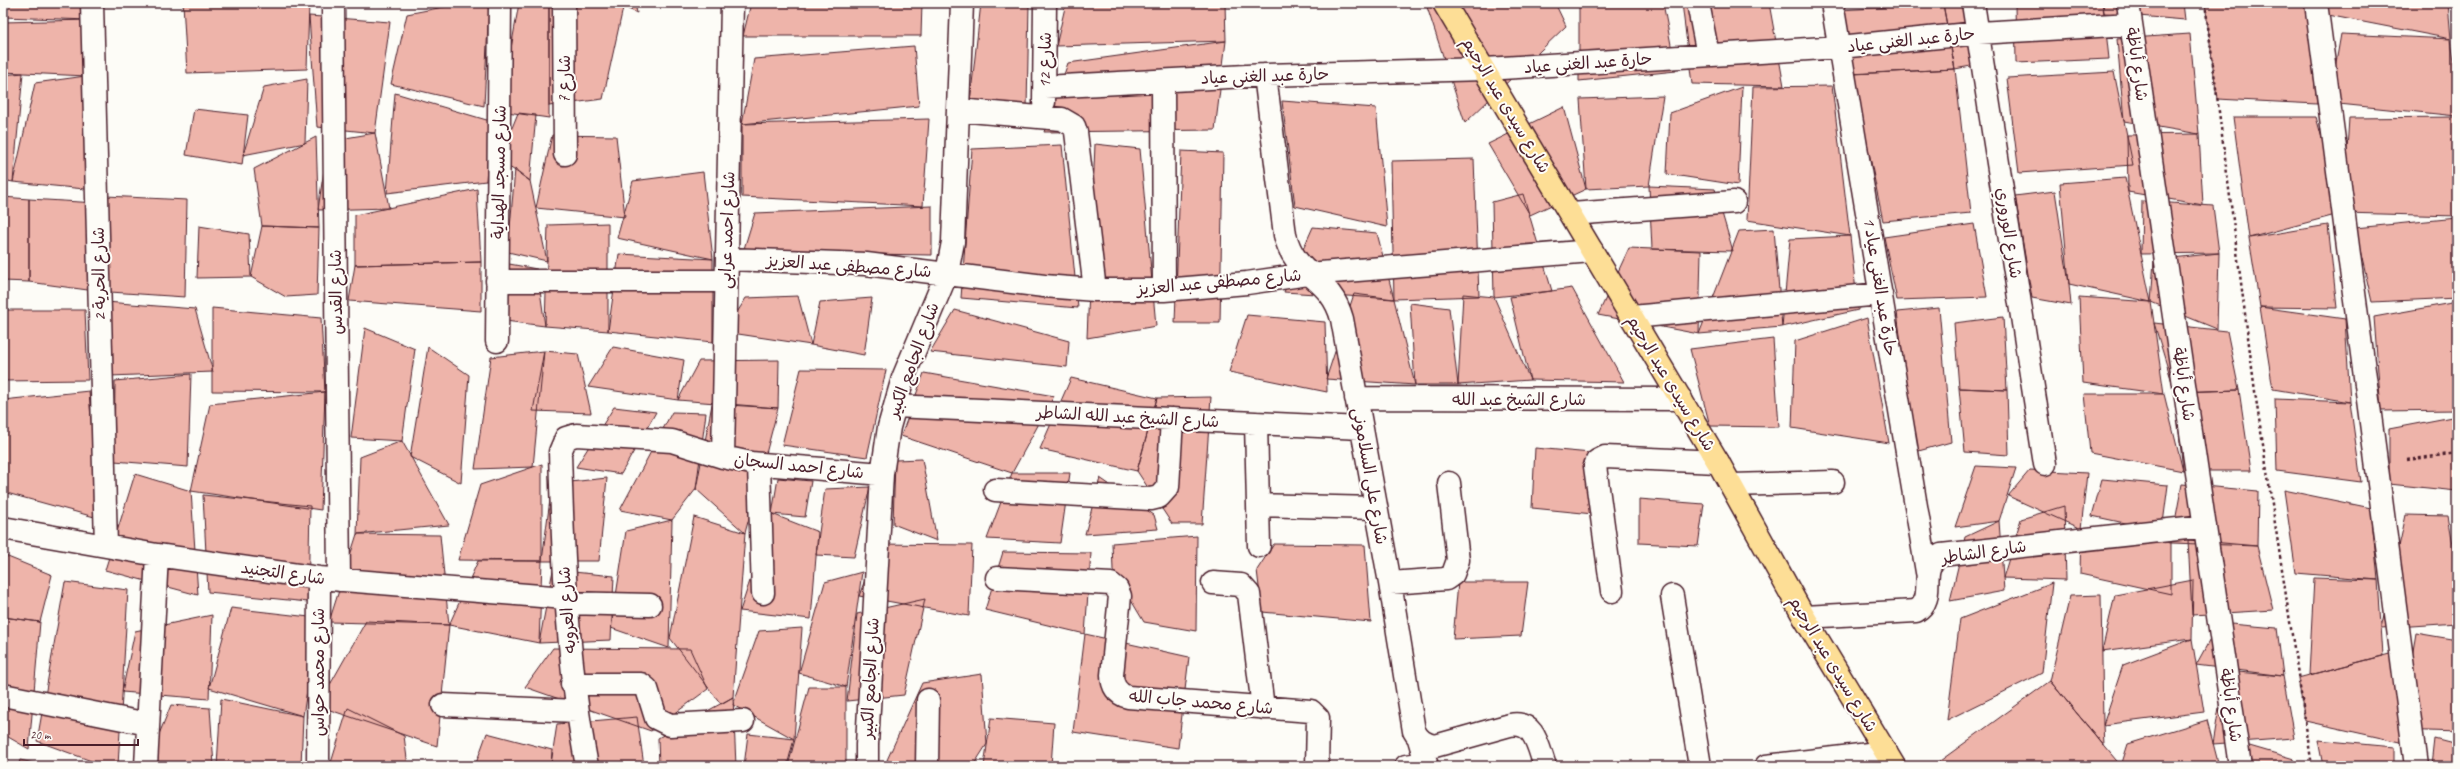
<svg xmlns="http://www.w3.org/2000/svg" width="2460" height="769" viewBox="0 0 2460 769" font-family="Caveat,'Playpen Sans Arabic',sans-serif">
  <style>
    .building { fill: #eeb4aa; stroke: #4a1f2b }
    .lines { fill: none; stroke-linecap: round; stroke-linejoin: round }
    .minor-casing { stroke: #4a1f2b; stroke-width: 25 }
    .major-casing { stroke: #4a1f2b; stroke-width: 25 }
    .path { stroke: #4a1f2b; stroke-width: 2.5; stroke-dasharray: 3 3; stroke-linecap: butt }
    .minor { stroke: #fdfcf7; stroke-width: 22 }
    .major { stroke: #fdde96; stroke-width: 22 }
    .labels { text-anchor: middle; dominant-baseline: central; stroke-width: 4; stroke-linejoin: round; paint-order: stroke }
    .street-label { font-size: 17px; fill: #4a1f2b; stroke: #fdfcf7 }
  </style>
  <rect width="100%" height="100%" fill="#fdfcf7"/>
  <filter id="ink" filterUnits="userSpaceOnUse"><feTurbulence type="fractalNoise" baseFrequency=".025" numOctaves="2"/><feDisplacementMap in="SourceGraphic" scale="8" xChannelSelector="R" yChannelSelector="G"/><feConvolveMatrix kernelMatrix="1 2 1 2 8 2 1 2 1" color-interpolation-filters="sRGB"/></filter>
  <g filter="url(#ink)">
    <path class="building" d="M3 3H88L90 20 3 17Z
      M183 3H309L307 69 187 73Z
      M464 3H489L484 106 391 84 407 14Z
      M519 3H549V118L500 111Z
      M549 3H575L623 8 603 99 549 106Z
      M615 3H635L637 13Z
      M751 3H922L921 36H743Z
      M981 3H1029L1027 108 970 102Z
      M1066 3H1225L1226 41 1056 46Z
      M1436 3H1555L1566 26 1465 123 1427 7Z
      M1579 3H1663L1676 71 1579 81Z
      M1682 3H1769L1784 86 1692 84Z
      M1965 3 1976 65 1955 69 1943 4Z
      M2015 3H2103L2109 59 2016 63Z
      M2102 3H2183L2185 20 2104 13Z
      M2205 3H2306L2317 104 2217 99Z
      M2317 3H2448L2451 39 2317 13Z
      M1943 4 1955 69 1849 74 1840 10Z
      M309 16 390 22 375 133 317 127Z
      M90 20 86 76 3 72V22Z
      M2190 34 2199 134 2124 121 2117 39Z
      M2341 34 2451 39 2457 83V116L2329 103Z
      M1226 41 1215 130 1044 132 1068 63Z
      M914 46 919 106 742 124 754 59Z
      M1955 69 1971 213 1883 221 1853 74Z
      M2114 72 2133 165 2019 173 2007 78Z
      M23 73 13 182 3 180V75Z
      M100 74 95 190 13 182 35 83Z
      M307 79 305 143 243 155 264 87Z
      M1832 86 1850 236 1747 220 1753 87Z
      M1742 87 1738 185 1667 174 1670 113Z
      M395 93 490 121 486 181 387 193Z
      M1663 96 1649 186 1586 189 1580 99Z
      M1282 101 1376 108 1387 227 1295 206Z
      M1564 107 1586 189 1530 215 1488 144Z
      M194 109 248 115 242 165 186 155Z
      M518 113 536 115 530 181 499 160Z
      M2233 117H2316L2343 213 2249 238Z
      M2457 117V216L2343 213 2349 118Z
      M929 119 923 206 742 197V124Z
      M375 133 389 208 318 210 328 141Z
      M2199 134 2203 205 2128 192 2127 135Z
      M552 135 616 136 625 217 536 208Z
      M316 137 319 228 262 226 254 169Z
      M1095 144 1140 149 1156 326 1087 338Z
      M1062 145 1078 308 961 298 972 149Z
      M1181 151 1223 153 1220 323H1175Z
      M1474 159 1479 296 1394 299 1391 161Z
      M515 169 530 181 547 261 508 252Z
      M703 172 713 259 617 238 633 181Z
      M2125 178 2141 254 2151 302 2069 284 2060 183Z
      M1649 186 1715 189 1733 251 1652 249Z
      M477 189 481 262 355 265V215Z
      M2055 191 2069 284 2071 305 2032 298 2015 196Z
      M1523 194 1552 291 1494 297 1492 202Z
      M106 196 187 200 185 297 95 291Z
      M3 197 29 199V282L3 281Z
      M29 199 97 203 95 291 29 282Z
      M2142 201 2213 206 2219 253 2141 254Z
      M932 206V255L743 252 755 213Z
      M2457 218V298L2372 302 2355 228Z
      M608 223V331L545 326 548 225Z
      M1974 224 1987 297 1897 300 1884 237Z
      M2328 225 2337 308 2260 307 2249 238Z
      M199 226 249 234 251 277 197 278Z
      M262 226 319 228 317 295 286 297 251 277Z
      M1313 227 1377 233 1394 299 1284 292Z
      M1774 229 1782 327 1699 334 1739 231Z
      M1850 236 1858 310 1782 327 1790 239Z
      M1629 248 1701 251 1699 334 1598 315Z
      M2219 253 2217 329 2151 302 2154 260Z
      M619 254 713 259V342L608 331Z
      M481 262V311L349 301 355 265Z
      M498 262 537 269 545 326 489 319Z
      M1572 288 1624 382 1530 380 1510 297Z
      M1354 294 1394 299 1415 385 1326 379Z
      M1463 294 1494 297 1530 380 1458 385Z
      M798 296 811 345 725 332 746 298Z
      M2079 297 2151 302 2164 394 2083 383Z
      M872 298 864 355 811 345 820 302Z
      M106 302 195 309 213 372 110 376Z
      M2457 302V410L2381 411 2374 317Z
      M1410 303 1449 308 1458 385H1415Z
      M2260 307 2345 319 2350 402 2273 389Z
      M212 308 321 318 325 392 212 391Z
      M1939 308 1951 442 1915 452 1897 312Z
      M3 310H85L88 380 3 381Z
      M955 310 1069 341 1067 367 930 352Z
      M1247 315 1325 322 1327 392 1229 372Z
      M2003 317 2007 390 1959 388 1954 323Z
      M1867 318 1889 443 1792 428 1795 341Z
      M2154 323 2227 331 2239 390 2175 392Z
      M365 328 415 349 402 441 351 438Z
      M1773 339 1779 427 1710 426 1690 349Z
      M428 347 469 375 461 483 410 457Z
      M613 347 684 360 678 400 588 387Z
      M544 351 578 354 591 413 533 411Z
      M544 351 533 467 475 469 491 357Z
      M779 360 778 408 678 400 699 361Z
      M801 369 886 370 867 457 782 445Z
      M924 373 1054 396 1012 473 901 436Z
      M191 374 188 467 114 461 115 381Z
      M1071 378 1157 398 1137 471 1040 449Z
      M1959 388 2007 390 2009 455 1965 452Z
      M2239 390 2251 471H2183L2175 392Z
      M89 391 98 518 3 492V400Z
      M325 392 321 510 191 491 210 404Z
      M2084 394H2164L2183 471 2090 453Z
      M1211 397 1202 524H1172L1137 471 1157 398Z
      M2275 399 2350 402 2361 482 2277 471Z
      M712 404 778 408 745 533 696 489Z
      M614 407 656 412 621 474 576 467Z
      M672 412 706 413 696 489 672 520 620 510Z
      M2457 416V491L2389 484V429Z
      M402 441 449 525 357 534 360 457Z
      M1535 448 1591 453 1593 514 1532 508Z
      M922 459 937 541 893 524 895 460Z
      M542 464V561L458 560 480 485Z
      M1976 466 2016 468 1999 521 1955 527Z
      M2030 470 2087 473 2081 529 2008 496Z
      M1012 473H1070L1060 543 987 539Z
      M135 474 191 491 198 595 105 570Z
      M607 478 599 561H542L552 484Z
      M778 478 811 481 805 517 772 514Z
      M1100 478 1154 515 1158 529 1085 534Z
      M2102 479 2168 485 2162 531 2092 516Z
      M2182 484 2258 491 2257 546 2171 543Z
      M870 487 854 557 816 555 825 489Z
      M2284 490 2371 508 2378 580 2296 573Z
      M203 495 310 506 308 602 208 592Z
      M1639 499 1704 504 1698 546 1639 543Z
      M2064 506 2066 580 2003 578 2021 519Z
      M772 514 818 532 811 619 740 611Z
      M2406 515 2448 516 2457 567V623L2381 628Z
      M694 517 745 533 733 697 721 704 670 638Z
      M672 520 669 648 611 628 626 531Z
      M1999 521 2004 591 1950 601 1965 537Z
      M2081 529 2171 543V594L2080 574Z
      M357 534 440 535 449 625 329 622Z
      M1197 536 1196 631 1144 622 1113 570 1112 543Z
      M2188 540 2257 546 2273 610 2192 615Z
      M878 544 972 545 969 616 859 596Z
      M1274 544 1365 545 1371 622 1262 612 1257 570Z
      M1003 552 1091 553 1085 634 985 610Z
      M3 555 52 575 40 622 3 617Z
      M478 561H542L539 643 449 625Z
      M553 570 614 576 611 640 539 643Z
      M862 572 846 687 799 673 825 582Z
      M2314 578 2378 580 2383 656 2309 675Z
      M2193 580 2192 639 2102 651 2115 595Z
      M65 582 128 590 118 766H105L37 741Z
      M1458 582H1528L1521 636 1453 639Z
      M2052 583 2042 673 1947 720 1960 619Z
      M2101 595 2103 725 2104 746 2050 681 2070 596Z
      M925 599 904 695 847 701 857 614Z
      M231 608 318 618 303 716 209 688Z
      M212 615 209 699 122 692 135 631Z
      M3 617 40 622 29 749 3 734Z
      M366 621 449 625 437 746 318 706Z
      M2219 623 2277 628 2283 676 2196 665Z
      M802 628 794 739 733 705 759 631Z
      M2416 633 2457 640V732L2400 730Z
      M1085 634 1189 657 1178 748 1073 732Z
      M2192 639 2204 712 2103 725 2123 665Z
      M553 648 690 649 708 689 651 731 525 687Z
      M2401 651 2413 745 2305 721 2298 678Z
      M2225 671 2283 676 2294 738 2213 744Z
      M982 674 987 744 973 766H894L887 760 922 683Z
      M2050 681 2121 766H1933Z
      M809 687H846V766H788Z
      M733 697 736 766H659L658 738Z
      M221 699 303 716 301 766H217Z
      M171 705 210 708 214 766H146Z
      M348 708 404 736 408 766H330Z
      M637 717 644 766 551 764 557 724Z
      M991 718 1054 723 1051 766H984Z
      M2207 720 2219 766H2121L2128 744Z
      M487 733 552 750 551 766H475Z
      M748 734 794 739 787 766H744Z
      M2434 739 2457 745V766H2431Z
      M2318 740 2394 747V766H2323Z
      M2246 745 2294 759 2295 766H2249Z
      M20 760 48 766H18Z
      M662 764V766H647Z
      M1262 764 1281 766H1261Z"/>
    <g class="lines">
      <g class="minor-casing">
        <path id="minor" d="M92 3 106 546
          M333 3 339 580
          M564 3 565 154
          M1698 3 1708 55
          M1832 3 1927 572
          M1973 3 2045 464
          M2128 3 2240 766
          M2316 3 2416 766
          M1265 75 1285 235C1296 279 1330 275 1342 319L1390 583 1414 731C1419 740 1424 744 1435 746L1510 725C1535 720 1538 747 1545 766
          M1163 81 1164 290
          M1045 87 1265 75 1485 69 1840 47 1978 33 2131 24
          M1044 102 1045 3
          M958 110 1062 119 1074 126 1076 132 1095 290
          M1571 214 1734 202
          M727 259 866 264 1044 286 1095 290H1164L1247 283 1308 274 1592 251
          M497 281H725
          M1632 317 1881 294
          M497 341 500 3
          M1356 398 1681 399
          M895 406 1361 428
          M1256 423 1259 546
          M723 457 732 3
          M759 464 763 593
          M1732 485 1833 482
          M995 490 1151 499 1159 497 1168 487 1172 419
          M1258 505 1375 508
          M3 528 157 555 319 578 565 598
          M997 578 1111 584 1117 589 1120 596 1112 675C1112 686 1117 694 1128 697L1311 711 1318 718 1317 766
          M1213 583 1241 585 1249 594 1263 708
          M1390 583 1446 579 1453 574 1458 560 1449 483
          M1612 591 1595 466 1597 461 1605 457 1718 462
          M1672 596 1700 766
          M565 603 650 605
          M1804 617 1916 611C1939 598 1915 567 1941 555L2205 526
          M572 684H641L647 689 656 718 670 725 743 721
          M3 695 148 724
          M443 705 576 711
          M1419 739 1427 766
          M146 766 157 555
          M318 766 319 578
          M587 766C567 662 563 558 560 452L566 438 576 435 672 441 723 457 751 463 882 474
          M867 766V745L882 474 889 427 903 378 947 273 953 242 962 3
          M927 766 928 700
          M1406 766 1426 763
          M1766 766 1886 752"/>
      </g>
      <g class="major-casing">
        <path id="major" d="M1444 3 1718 462 1804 617 1894 766"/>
      </g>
      <path class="path" d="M2205 3 2256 399 2312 766
        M2407 460 2457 453"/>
      <use href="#minor" class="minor"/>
      <use href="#major" class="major"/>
    </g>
  </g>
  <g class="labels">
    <g class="street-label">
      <text transform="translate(1911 40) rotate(-6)">حارة عبد الغنى عياد</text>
      <text transform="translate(1045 60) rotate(-89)">شارع 12</text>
      <text transform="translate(1588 63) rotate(-4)">حارة عبد الغنى عياد</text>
      <text transform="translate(2137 64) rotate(82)">شارع أباظة</text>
      <text transform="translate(1265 76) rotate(-2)">حارة عبد الغنى عياد</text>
      <text transform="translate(564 79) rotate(-90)">شارع 7</text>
      <text transform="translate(1506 105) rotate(59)">شارع سيدى عبد الرحيم</text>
      <text transform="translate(499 172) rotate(-89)">شارع مسجد الهداية</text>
      <text transform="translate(727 230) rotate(-88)">شارع احمد عرابى</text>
      <text transform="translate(2009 233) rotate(81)">شارع الوروري</text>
      <text transform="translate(849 266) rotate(4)">شارع مصطفى عبد العزيز</text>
      <text transform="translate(99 274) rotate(-91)">شارع الحرية 2</text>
      <text transform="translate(1219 282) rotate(-5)">شارع مصطفى عبد العزيز</text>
      <text transform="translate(1880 287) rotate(81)">حارة عبد الغنى عياد 1</text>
      <text transform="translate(336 292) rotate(-91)">شارع القدس</text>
      <text transform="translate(913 360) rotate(-70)">شارع الجامع الكبير</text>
      <text transform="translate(1671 383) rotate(59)">شارع سيدى عبد الرحيم</text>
      <text transform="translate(2184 384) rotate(82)">شارع أباظة</text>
      <text x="1519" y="399">شارع الشيخ عبد الله</text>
      <text transform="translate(1128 417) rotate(3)">شارع الشيخ عبد الله الشاطر</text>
      <text transform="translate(799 466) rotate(6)">شارع احمد السجان</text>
      <text transform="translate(1370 476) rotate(80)">شارع على السلامونى</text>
      <text transform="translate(1984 552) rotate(-8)">شارع الشاطر</text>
      <text transform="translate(283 573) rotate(8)">شارع التجنيد</text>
      <text transform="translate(567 610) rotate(-94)">شارع العروبه</text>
      <text transform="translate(1833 664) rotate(59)">شارع سيدى عبد الرحيم</text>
      <text transform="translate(318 672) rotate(-90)">شارع محمد حواس</text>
      <text transform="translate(870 678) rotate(-87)">شارع الجامع الكبير</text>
      <text transform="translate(1201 702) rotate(5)">شارع محمد جاب الله</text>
      <text transform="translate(2231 705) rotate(82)">شارع أباظة</text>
    </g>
  </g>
  <rect width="2460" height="769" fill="none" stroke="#fdfcf7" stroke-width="16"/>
  <rect x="8" y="8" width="2444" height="753" fill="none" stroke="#4a1f2b" stroke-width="1.5" filter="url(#ink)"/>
  <path d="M24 739v6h114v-6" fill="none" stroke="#4a1f2b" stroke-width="2"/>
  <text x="30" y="739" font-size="12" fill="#4a1f2b" stroke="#fdfcf7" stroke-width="3" paint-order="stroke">20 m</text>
</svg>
